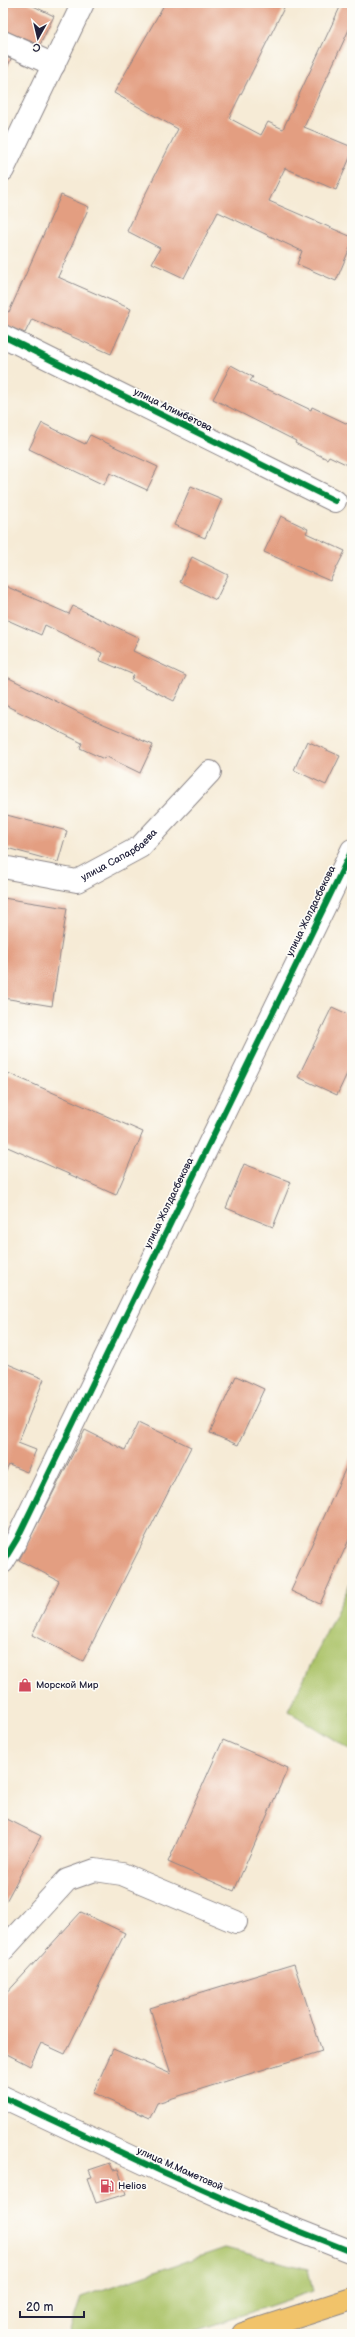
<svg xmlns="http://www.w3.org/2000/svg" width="355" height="2337" viewBox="0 0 355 2337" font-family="'Balsamiq Sans',sans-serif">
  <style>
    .green { fill: #abc368; stroke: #667252 }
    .building { fill: #e39e81 }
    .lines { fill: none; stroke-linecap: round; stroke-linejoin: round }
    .minor-casing { stroke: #8c8688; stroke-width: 24 }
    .major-casing { stroke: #8c8688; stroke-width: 24 }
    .minor { stroke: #fff; stroke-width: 22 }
    .major { stroke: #f1c36a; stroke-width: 22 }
    .cycleway-casing { stroke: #fdfcf7; stroke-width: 8 }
    .cycleway { stroke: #00873e; stroke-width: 6 }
    .labels { text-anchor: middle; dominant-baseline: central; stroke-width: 3.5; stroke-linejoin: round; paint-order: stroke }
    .street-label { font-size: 10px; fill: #22223b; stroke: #fdfcf7 }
    .poi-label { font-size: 10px; fill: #22223b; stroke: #fdfcf7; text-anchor: start }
  </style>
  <rect width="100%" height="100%" fill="#fdfcf7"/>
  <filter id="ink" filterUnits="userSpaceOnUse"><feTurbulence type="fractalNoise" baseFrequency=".025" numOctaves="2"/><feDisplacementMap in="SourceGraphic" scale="8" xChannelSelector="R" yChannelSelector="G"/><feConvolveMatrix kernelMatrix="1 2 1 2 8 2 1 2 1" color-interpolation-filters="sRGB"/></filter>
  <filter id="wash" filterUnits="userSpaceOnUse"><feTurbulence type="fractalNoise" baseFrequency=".012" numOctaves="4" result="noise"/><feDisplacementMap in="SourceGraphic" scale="16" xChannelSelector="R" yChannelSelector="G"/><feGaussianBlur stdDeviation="0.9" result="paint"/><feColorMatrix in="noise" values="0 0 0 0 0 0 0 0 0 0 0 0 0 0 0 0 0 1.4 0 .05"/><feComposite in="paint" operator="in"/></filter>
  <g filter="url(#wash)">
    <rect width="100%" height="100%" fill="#f6ebd6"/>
    <path class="green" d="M352 1580V1751L288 1711Z
      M225 2248 308 2269 313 2291 186 2334H69L81 2297Z"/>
    <g id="blocks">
      <path class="building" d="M3 3H27L54 16 40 45 3 30Z
        M165 3H274L284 8 229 118 261 135 268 122 283 129 342 3H352V23L304 127 352 147V153L336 190 285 168 269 201 352 237V243L336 281 297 264 302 251 218 212 184 278 152 263 160 248 127 231 178 129 114 93Z
        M3 56 11 59 3 77Z
        M61 195 89 207 58 277 131 309 111 354 32 319 25 333 3 324V309L9 312Z
        M231 365 253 377 250 381 311 410 312 407 352 426V467L329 456 327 459 295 443 296 441 213 399Z
        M42 423 85 444 90 435 158 467 147 490 110 473 104 485 29 449Z
        M191 486 222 499 205 538 174 525Z
        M281 516 308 529 306 533 345 551 330 581 264 552Z
        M192 557 228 575 216 600 180 582Z
        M3 585 69 614 73 606 139 638 133 651 186 676 174 701 131 680 134 675 99 660 102 653 45 625 41 635 3 618Z
        M3 675 92 719 153 745 140 773 105 756 104 759 80 748 82 743 3 704Z
        M307 741 340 756 326 785 294 770Z
        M3 814 67 831 58 862 3 847Z
        M3 898 67 908 52 1006 3 998Z
        M332 1007 352 1016V1063L337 1095 298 1077Z
        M8 1073 143 1132 116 1195 3 1145V1084Z
        M244 1164 291 1182 273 1227 226 1208Z
        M3 1362 44 1379 18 1443 36 1450 27 1472 9 1465 3 1477Z
        M236 1376 264 1389 238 1445 210 1433Z
        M139 1422 191 1447 83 1661 32 1635 59 1581 19 1560 85 1430 125 1450Z
        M352 1454V1533L320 1604 291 1591Z
        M223 1740 288 1768 234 1891 168 1862Z
        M3 1817 41 1836 3 1907Z
        M81 1912 125 1933 65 2054 41 2043 30 2066 3 2052V1997Z
        M294 1964 322 2051 157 2103 150 2118 93 2093 113 2049 171 2074 150 2008Z
        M110 2163 113 2170 118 2169 126 2194 96 2203 87 2178 92 2177 89 2170Z"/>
    </g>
  </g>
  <g filter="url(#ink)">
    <use href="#blocks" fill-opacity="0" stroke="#8c8688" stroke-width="1"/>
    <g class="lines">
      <g class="minor-casing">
        <g id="minor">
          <path d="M3 42 54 65"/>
          <path d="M3 170 83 3"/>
          <path d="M3 336 335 501"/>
          <path id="s1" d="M3 867 77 881 140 847 210 772"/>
          <path d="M3 1562 17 1539 352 850"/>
          <path d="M3 1950 67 1880 95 1870 122 1874 236 1922"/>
          <path d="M3 2097 163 2172 271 2220 352 2252"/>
        </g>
      </g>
      <g class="major-casing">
        <path id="major" d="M243 2334 352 2299"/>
      </g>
      <use href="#minor" class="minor"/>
      <use href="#major" class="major"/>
      <g class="cycleway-casing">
        <path id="cycleway" d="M3 336 335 501
          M3 1562 17 1539 352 850
          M3 2097 163 2172 271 2220 352 2252"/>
      </g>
      <use href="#cycleway" class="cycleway"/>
    </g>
  </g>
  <defs>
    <g id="shop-bare" transform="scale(1.08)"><path d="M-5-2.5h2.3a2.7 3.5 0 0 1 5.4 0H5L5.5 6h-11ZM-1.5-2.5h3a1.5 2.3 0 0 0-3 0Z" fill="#d1495b" stroke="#fdfcf7" stroke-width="2.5" paint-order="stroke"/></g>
    <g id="fuel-bare" transform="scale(1.08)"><path d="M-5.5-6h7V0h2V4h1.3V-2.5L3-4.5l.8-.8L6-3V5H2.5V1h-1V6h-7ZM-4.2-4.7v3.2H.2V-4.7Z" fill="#d1495b" stroke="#fdfcf7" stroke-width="2.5" paint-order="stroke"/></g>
  </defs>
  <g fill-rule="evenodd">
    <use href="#shop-bare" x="25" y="1685"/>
    <use href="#fuel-bare" x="107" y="2186"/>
  </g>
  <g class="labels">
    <g class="street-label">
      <text transform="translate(173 410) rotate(26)">улица Алимбетова</text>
      <text stroke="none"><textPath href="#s1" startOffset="125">улица Сапарбаева</textPath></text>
      <text transform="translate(311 911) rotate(-64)">улица Жолдасбекова</text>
      <text transform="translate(169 1203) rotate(-64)">улица Жолдасбекова</text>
      <text transform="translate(180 2169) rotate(24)">улица М.Маметовой</text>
    </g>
    <g class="poi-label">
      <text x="36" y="1685">Морской Мир</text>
      <text x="118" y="2186">Helios</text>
    </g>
  </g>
  <rect width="355" height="2337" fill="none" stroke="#fdfcf7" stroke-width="16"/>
  <g transform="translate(38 38) rotate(188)" stroke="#fdfcf7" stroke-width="3" paint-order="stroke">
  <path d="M0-3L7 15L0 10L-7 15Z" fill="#22223b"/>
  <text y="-6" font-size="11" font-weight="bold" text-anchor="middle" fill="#22223b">С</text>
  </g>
  <path d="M20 2311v6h64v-6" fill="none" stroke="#22223b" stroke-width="2"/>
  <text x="26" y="2311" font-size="12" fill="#22223b" stroke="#fdfcf7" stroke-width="3" paint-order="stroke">20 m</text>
</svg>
